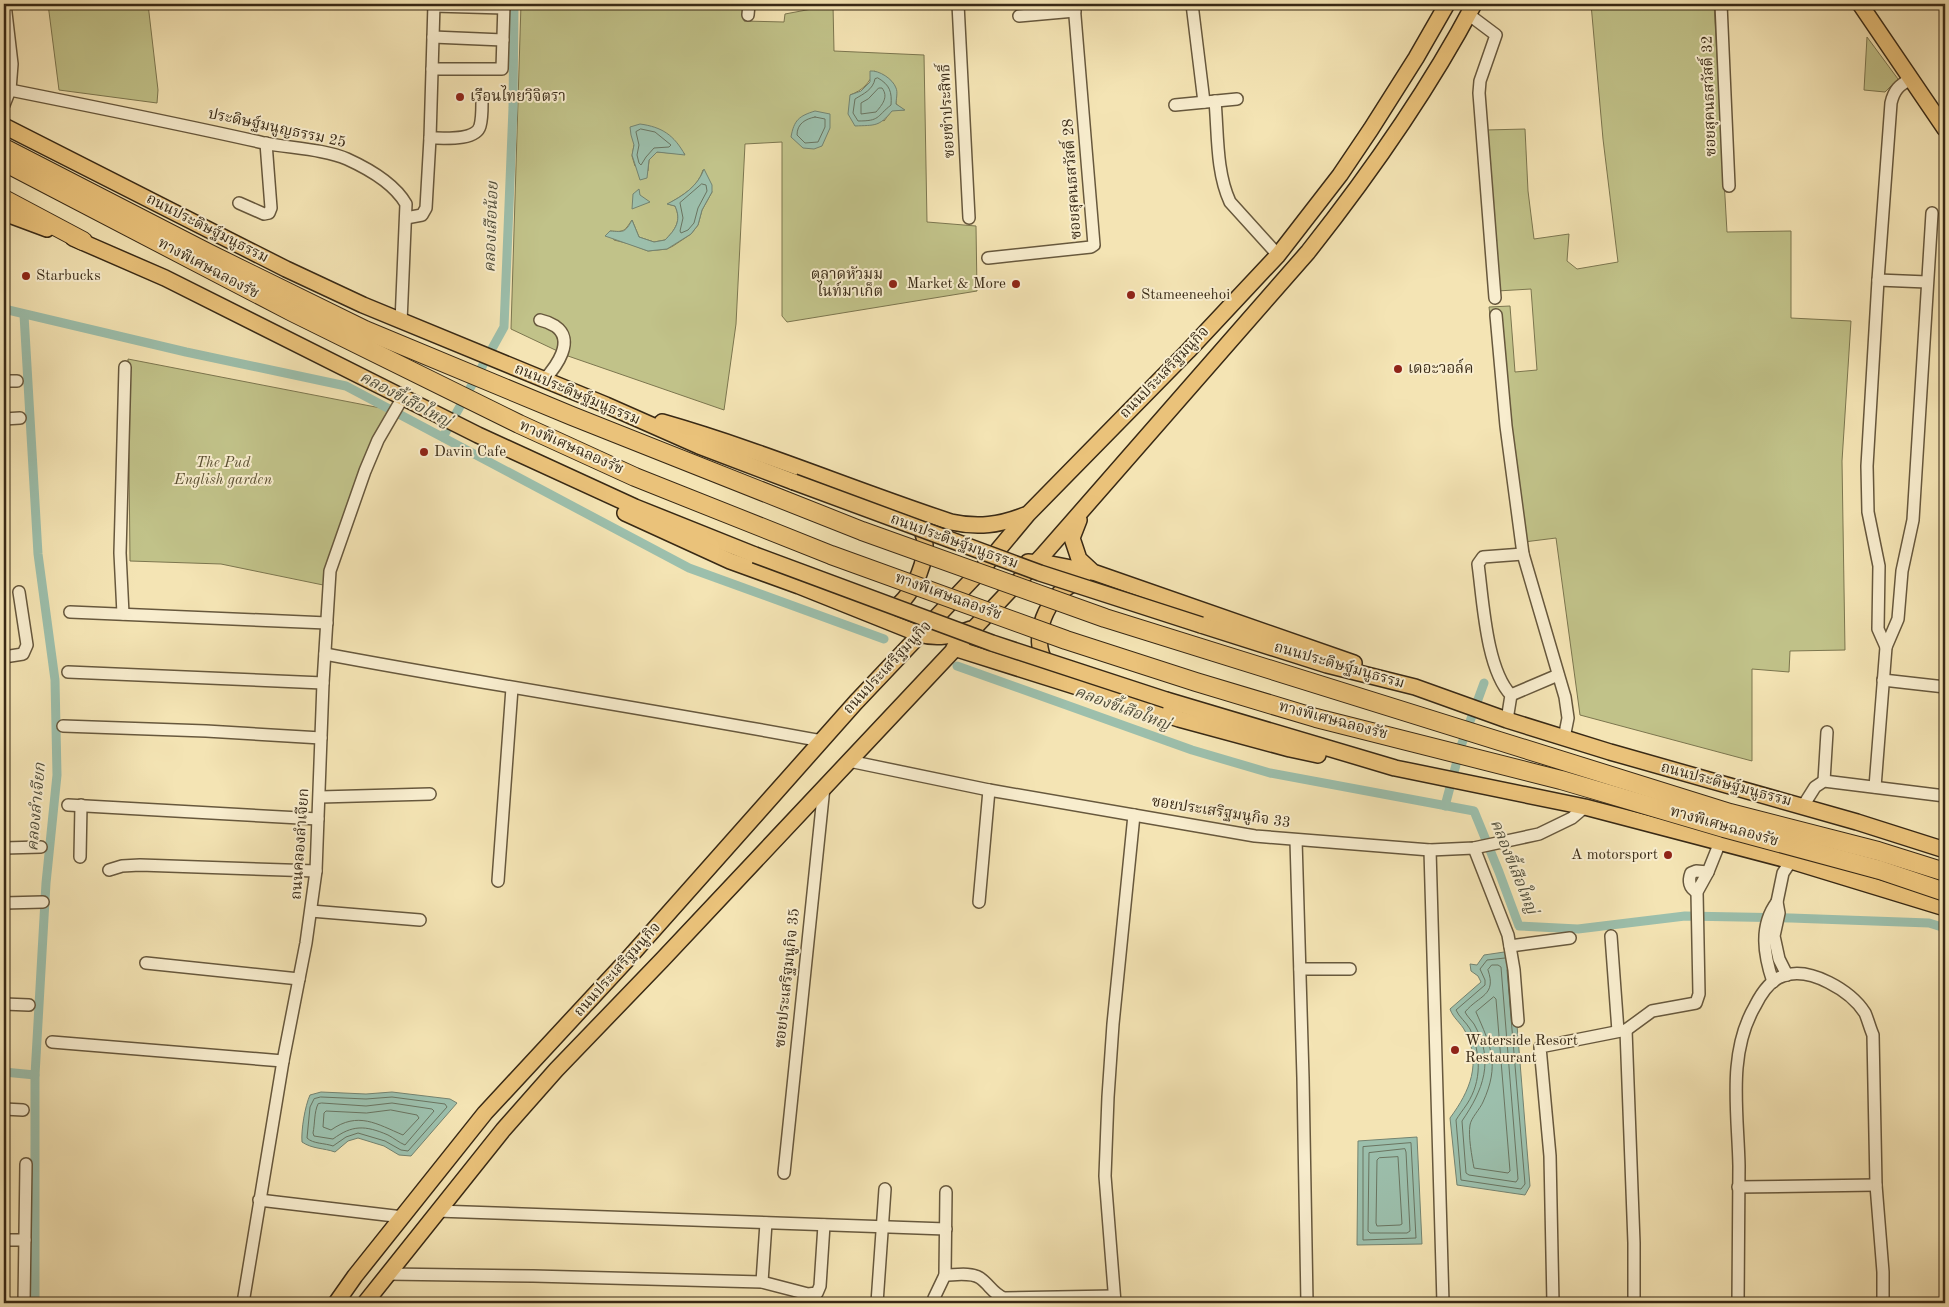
<svg xmlns="http://www.w3.org/2000/svg" width="1949" height="1307" font-family="'Old Standard TT','Noto Serif Thai',serif">
  <style>
    .green { fill: #c1c289; stroke: #7c764f; fill-rule: evenodd }
    .water { fill: #9cbfac; stroke: #748370 }
    .lines { fill: none; stroke-linecap: round; stroke-linejoin: round }
    .shore { stroke: #6a7460; stroke-width: 1 }
    .canal { stroke: #9cbfac; stroke-width: 9 }
    .minor-casing { stroke: #67583d; stroke-width: 14 }
    .major-casing { stroke: #382915; stroke-width: 18 }
    .highway-casing { stroke: #382915; stroke-width: 20 }
    .minor { stroke: #f8edce; stroke-width: 11 }
    .major { stroke: #eac27a; stroke-width: 15 }
    .highway { stroke: #eac27a; stroke-width: 18 }
    .major-bridge-casing { stroke: #382915; stroke-width: 18; stroke-linecap: butt }
    .highway-bridge-casing { stroke: #382915; stroke-width: 20; stroke-linecap: butt }
    .major-bridge { stroke: #eac27a; stroke-width: 15 }
    .highway-bridge { stroke: #eac27a; stroke-width: 18 }
    .poi-dot { fill: #8f2418; stroke: #f8edce; stroke-width: 2 }
    .labels { text-anchor: middle; dominant-baseline: central; stroke-width: 4; stroke-linejoin: round; paint-order: stroke }
    .street-label { font-size: 15px; fill: #382915; stroke: #f8edce }
    .poi-label { font-size: 15px; fill: #382915; stroke: #f8edce; text-anchor: start }
    .park-label { font-size: 15px; font-style: italic; fill: #5a4f32; stroke: #f8edce }
    .water-label { font-size: 16px; font-style: italic; fill: #514e3b; stroke: #f8edce }
  </style>
  <rect width="100%" height="100%" fill="#f4e4b4"/>
  <filter id="stains"><feTurbulence type="fractalNoise" baseFrequency=".004" numOctaves="4"/><feColorMatrix values="0 0 0 0 .2 0 0 0 0 .09 0 0 0 0 .02 0 0 0 .5 -.17"/></filter>
  <radialGradient id="worn" r=".72"><stop offset=".6" stop-color="#630" stop-opacity="0"/><stop offset="1" stop-color="#630" stop-opacity=".3"/></radialGradient>
  <g class="green">
    <polygon points="48,4 148,4 158,90 157,103 59,90"/>
    <path d="M521,4h222l1,17 40,1 1,-8 48,-9 1,46 90,4 3,167 49,4 1,65 -190,31 -5,-6v-174l-37,2 -9,180 -12,86 -156,-54 -57,-27zM874,71c20,10 22,11 22,33l8,6h-12l-8,11 -34,-26c13,-5 19,-11 24,-24zM634,145l51,9 -28,-2 -8,8 -1,11 -13,-5 -3,-10zM703,170l9,22 -10,18 -4,15 -7,9 -18,12 -6,3 -19,2 -18,-7 -16,-4 -4,-9c14,1 14,1 22,-11l7,17 15,5 11,-2c10,-10 17,-19 10,-34l-7,-2c15,-9 30,-17 35,-34z"/>
    <polygon points="1591,4 1714,4 1727,232 1791,231 1791,318 1851,321 1842,461 1845,650 1790,651 1789,672 1752,669 1752,761 1580,715 1556,538 1516,543 1489,307 1510,306 1515,372 1537,370 1531,289 1497,291 1486,130 1525,129 1528,191 1534,239 1569,234 1567,261 1577,269 1618,262 1603,139"/>
    <polygon points="1867,37 1898,79 1885,92 1864,90"/>
    <polygon points="128,359 391,410 328,586 221,564 130,561"/>
  </g>
  <g class="water">
    <path d="M870,71c9,-1 23,8 26,17 2,4 0,12 0,16l9,6 -13,1c-13,16 -17,14 -37,15l-7,-12 2,-19 11,-4 9,-9z"/>
    <path d="M815,111l15,3v14l-8,18 -8,3 -11,-1 -12,-11c3,-17 8,-21 24,-26z"/>
    <path d="M640,124c22,3 34,11 45,31l-28,-3 -8,8 -2,18 -7,2 -8,-25 2,-10 -3,-10 -1,-8z"/>
    <path d="M704,169l8,16v7l-10,18 -4,15 -7,9 -24,15 -19,2 -43,-15 5,-5c14,1 15,2 22,-11l7,17 15,5 11,-2c10,-10 17,-19 10,-34l-8,-2c16,-8 31,-18 37,-35z"/>
    <polygon points="639,189 640,195 650,202 632,209 633,194"/>
    <path d="M1511,951l19,235 -5,9 -68,-10 -7,-67c20,-27 32,-55 15,-87 -4,-8 -12,-13 -15,-22l31,-27 -3,-6 -7,-5 -1,-7 7,1 7,-10z"/>
    <path d="M321,1092l45,2 26,-2 58,7 7,4 -46,53 -12,-1 -15,-9 -26,-8 -10,3 -13,11c-11,-4 -23,-3 -33,-10 -1,-12 3,-36 8,-47z"/>
    <polygon points="1417,1137 1422,1244 1357,1245 1358,1141"/>
  </g>
  <g class="lines">
    <g class="shore">
      <path d="M878,78c12,7 14,14 13,27 -15,12 -11,16 -33,16l-5,-8 2,-14c8,-5 18,-9 20,-20z"/>
      <path d="M879,88h3c7,9 0,17 -6,24l-15,2v-11l7,-4z"/>
      <path d="M815,117l10,2v8l-7,15 -13,1 -8,-8c0,-11 8,-16 18,-18z"/>
      <polygon points="641,129 655,132 671,145 669,147 654,148 646,157 641,165 639,163 637,155 639,145 636,132"/>
      <polygon points="702,184 706,185 707,191 698,208 694,223 688,230 681,233 680,231 683,218 680,203"/>
      <path d="M1505,958l-18,2 -7,9 5,11v5l-29,25c3,7 10,12 14,19 11,25 12,52 -3,75 -4,6 -8,11 -11,16l5,60 60,9 4,-5 -18,-214"/>
      <path d="M1492,965h6l3,2 17,212 -2,3 -47,-7 -3,-2 -4,-52c21,-31 33,-60 12,-97 -3,-4 -7,-8 -9,-12 14,-17 32,-16 23,-42z"/>
      <path d="M1494,997l2,2 14,172 -2,2 -34,-5c-2,-11 -6,-32 -4,-43 1,-7 10,-16 13,-23 17,-37 8,-56 -7,-90z"/>
      <path d="M321,1097l45,2 26,-2 53,7 2,3 -39,44 -7,-1 -16,-9 -27,-8 -12,4 -13,9c-8,-3 -20,-2 -26,-8l3,-31 4,-8z"/>
      <path d="M322,1103l44,3 26,-3 40,6 2,2 -29,34c-7,-3 -11,-7 -17,-10 -23,-10 -36,-10 -55,4l-19,-3 -1,-3c2,-9 1,-21 5,-29z"/>
      <path d="M391,1110l26,5 2,3 -16,17c-26,-11 -45,-24 -72,-5l-8,-3 1,-14 2,-2 40,2z"/>
      <polygon points="1411,1143 1416,1238 1363,1240 1363,1147"/>
      <polygon points="1405,1149 1406,1152 1410,1231 1407,1233 1370,1233 1368,1231 1369,1153"/>
      <polygon points="1398,1157 1402,1224 1400,1225 1377,1226 1376,1223 1377,1160 1379,1158"/>
    </g>
    <g class="canal">
      <polyline points="4,309 186,352 346,386 689,568 884,639"/>
      <polyline points="24,315 38,554 55,680 57,775 46,883 35,1075 35,1303"/>
      <polyline points="443,437 504,327 513,108 514,4"/>
      <polyline points="957,666 1192,750 1270,773 1474,811 1499,872 1519,926 1578,929 1685,916 1791,918 1929,923 1945,928"/>
      <polyline points="1445,806 1461,746 1484,683"/>
      <polyline points="4,1072 35,1075"/>
    </g>
    <g class="minor-casing">
      <g id="minor">
        <polyline points="958,4 969,218"/>
        <polyline points="1192,4 1204,102"/>
        <polyline points="1721,4 1729,186"/>
        <polyline points="434,6 504,8"/>
        <polyline points="1468,14 1496,35 1480,81 1479,93 1495,298"/>
        <polyline points="748,15 749,4"/>
        <polyline points="1019,16 1075,11"/>
        <polyline points="433,37 503,40"/>
        <polyline points="432,69 502,69 504,4"/>
        <path d="M10,90c85,17 170,34 254,53 25,5 60,6 83,16 22,10 47,24 59,45l-5,118"/>
        <path d="M1215,101c3,32 1,71 15,101l48,53"/>
        <polyline points="4,105 10,90 12,64 5,4"/>
        <polyline points="1175,105 1237,99"/>
        <path d="M430,138c14,0 46,3 50,-12 2,-7 2,-16 2,-23"/>
        <polyline points="239,203 264,214 269,213 271,208 266,143"/>
        <polyline points="406,218 422,215 426,208 430,138 434,4"/>
        <polyline points="988,258 1091,247 1094,245 1074,4"/>
        <polyline points="1878,280 1927,282"/>
        <polyline points="1496,315 1506,426 1523,554 1565,697 1568,718 1564,738"/>
        <path d="M540,320c5,1 10,3 15,6 21,14 1,41 -11,54"/>
        <polyline points="4,381 17,381"/>
        <polyline points="4,419 20,418"/>
        <polyline points="70,612 327,623"/>
        <polyline points="123,614 120,553 125,367"/>
        <path d="M1886,647l-8,-18 1,-63 -11,-54 -1,-46 11,-186 13,-177c3,-13 8,-18 20,-24"/>
        <path d="M325,654c165,31 331,56 497,87"/>
        <polyline points="4,657 23,654 27,645 19,592"/>
        <polyline points="68,672 323,683"/>
        <polyline points="1883,680 1945,687"/>
        <polyline points="1511,695 1558,675"/>
        <path d="M1507,720l4,-25c-25,-26 -28,-95 -33,-131l5,-7 40,-3"/>
        <polyline points="63,726 206,731 321,738"/>
        <polyline points="849,761 989,790 1255,836 1430,850 1474,848 1539,834 1572,818 1585,807"/>
        <polyline points="1824,781 1827,732"/>
        <polyline points="1875,787 1886,647 1898,619 1902,571 1913,520 1932,213"/>
        <polyline points="320,797 430,794"/>
        <polyline points="68,805 318,819"/>
        <polyline points="1803,806 1815,787 1824,781 1945,796"/>
        <polyline points="1296,840 1303,1078 1307,1303"/>
        <polyline points="4,848 41,847"/>
        <polyline points="1474,848 1508,935 1514,970 1518,1021"/>
        <polyline points="1430,850 1443,1303"/>
        <polyline points="80,857 81,805"/>
        <polyline points="109,870 122,866 140,865 316,871"/>
        <polyline points="498,881 512,688"/>
        <path d="M1697,892c-8,-4 -9,-11 -6,-19l5,-2 12,1"/>
        <polyline points="979,902 989,790"/>
        <polyline points="4,903 43,902"/>
        <polyline points="311,911 420,920"/>
        <polyline points="1611,936 1618,1031"/>
        <polyline points="1510,946 1570,938"/>
        <polyline points="146,963 299,979"/>
        <polyline points="1300,969 1350,969"/>
        <polyline points="1787,975 1779,959 1774,936 1779,913 1777,902 1783,873 1791,861"/>
        <path d="M1773,982c-9,-27 -14,-56 4,-80"/>
        <polyline points="4,1004 29,1005"/>
        <polyline points="1626,1030 1634,1243 1634,1303"/>
        <polyline points="52,1042 283,1061"/>
        <polyline points="4,1109 23,1110"/>
        <polyline points="784,1173 824,787"/>
        <polyline points="1738,1187 1876,1185"/>
        <polyline points="259,1200 403,1217"/>
        <polyline points="437,1211 946,1229"/>
        <polyline points="4,1240 25,1240"/>
        <polyline points="387,1274 533,1276 762,1282 808,1294 817,1293 820,1286 824,1225"/>
        <path d="M945,1275c10,0 26,-3 35,3 9,6 13,16 24,20l110,-2"/>
        <polyline points="762,1282 766,1223"/>
        <polyline points="934,1298 945,1275 946,1192"/>
        <polyline points="24,1303 26,1164"/>
        <polyline points="243,1303 283,1061 306,943 316,871 323,683 330,571 365,471 378,440 403,397"/>
        <polyline points="877,1303 885,1189"/>
        <polyline points="1115,1303 1105,1176 1108,1097 1113,1024 1134,815"/>
        <polyline points="1553,1303 1550,1156 1540,1047 1626,1030 1652,1011 1696,1003 1699,994 1697,892 1708,872 1720,842"/>
        <path d="M1738,1303c0,-45 1,-91 1,-137 -1,-53 -12,-112 16,-160 6,-12 15,-26 28,-30 27,-10 68,15 82,37 3,7 5,15 8,22l3,150 7,87v31"/>
      </g>
    </g>
    <g class="major-casing">
      <g id="major">
        <polyline points="1860,4 1945,129"/>
        <polyline points="4,126 286,269 363,305 606,405 699,446 794,482"/>
        <polyline points="4,213 47,229"/>
        <polyline points="73,238 165,278 478,435 635,507 755,555"/>
        <path d="M662,422c98,28 192,68 289,100 27,6 49,3 74,-7"/>
        <path d="M625,513l105,48 69,25 120,48c18,5 34,2 52,-5"/>
        <polyline points="1079,520 1072,538 1079,559 1093,572 1354,663"/>
        <polyline points="1028,562 1051,564 1092,572"/>
        <path d="M885,612c24,-7 40,-44 40,-67 0,-9 -4,-18 -9,-25"/>
        <polyline points="1201,625 1327,665 1415,687 1507,720 1610,752 1857,822 1945,850"/>
        <polyline points="954,648 1179,719 1290,749 1318,755"/>
        <path d="M1049,668c-20,-25 -6,-66 20,-82 4,-2 10,-4 14,-5"/>
        <polyline points="1166,700 1395,768 1585,807 1791,861 1945,908"/>
        <polyline points="336,1303 355,1276 485,1113 626,961 856,702 983,568 1028,514 1188,351 1278,255 1340,175 1371,129 1416,58 1447,4"/>
        <path d="M365,1303l138,-173 53,-60 106,-110 381,-405 265,-303c60,-76 121,-163 166,-248"/>
      </g>
    </g>
    <g class="highway-casing">
      <polyline id="highway" points="4,199 83,241"/>
    </g>
    <use href="#minor" class="minor"/>
    <use href="#major" class="major"/>
    <use href="#highway" class="highway"/>
    <g class="major-bridge-casing">
      <g id="major-bridge">
        <polyline points="794,482 1040,573 1201,625"/>
        <polyline points="755,555 992,643 1166,700"/>
      </g>
    </g>
    <g class="highway-bridge-casing">
      <g id="highway-bridge">
        <polyline points="4,148 208,253 365,330 572,416 862,531 1105,618 1730,813 1878,851 1945,872"/>
        <polyline points="4,162 292,312 519,424 635,477 831,555 1066,640 1196,682 1316,718 1561,780 1724,828 1880,870 1945,892"/>
      </g>
    </g>
    <use href="#major-bridge" class="major-bridge"/>
    <use href="#highway-bridge" class="highway-bridge"/>
  </g>
  <g class="poi-dot">
    <circle cx="460" cy="97" r="5"/>
    <circle cx="26" cy="276" r="5"/>
    <circle cx="893" cy="284" r="5"/>
    <circle cx="1016" cy="284" r="5"/>
    <circle cx="1131" cy="295" r="5"/>
    <circle cx="1398" cy="369" r="5"/>
    <circle cx="424" cy="452" r="5"/>
    <circle cx="1668" cy="855" r="5"/>
    <circle cx="1455" cy="1050" r="5"/>
  </g>
  <g class="labels">
    <g class="street-label">
      <text transform="translate(1710 96) rotate(-92)">ซอยสุคนธสวัสดิ์ 32</text>
      <text transform="translate(948 111) rotate(-93)">ซอยขำประสิทธิ์</text>
      <text transform="translate(277 129) rotate(12)">ประดิษฐ์มนูญธรรม 25</text>
      <text transform="translate(1073 179) rotate(-94)">ซอยสุคนธสวัสดิ์ 28</text>
      <text transform="translate(207 229) rotate(27)">ถนนประดิษฐ์มนูธรรม</text>
      <text transform="translate(208 269) rotate(28)">ทางพิเศษฉลองรัช</text>
      <text transform="translate(1165 373) rotate(-46)">ถนนประเสริฐมนูกิจ</text>
      <text transform="translate(577 395) rotate(23)">ถนนประดิษฐ์มนูธรรม</text>
      <text transform="translate(571 448) rotate(24)">ทางพิเศษฉลองรัช</text>
      <text transform="translate(954 542) rotate(20)">ถนนประดิษฐ์มนูธรรม</text>
      <text transform="translate(948 597) rotate(20)">ทางพิเศษฉลองรัช</text>
      <text transform="translate(1339 666) rotate(16)">ถนนประดิษฐ์มนูธรรม</text>
      <text transform="translate(888 668) rotate(-47)">ถนนประเสริฐมนูกิจ</text>
      <text transform="translate(1333 721) rotate(15)">ทางพิเศษฉลองรัช</text>
      <text transform="translate(1726 785) rotate(15)">ถนนประดิษฐ์มนูธรรม</text>
      <text transform="translate(1221 813) rotate(9)">ซอยประเสริฐมนูกิจ 33</text>
      <text transform="translate(1724 827) rotate(16)">ทางพิเศษฉลองรัช</text>
      <text transform="translate(301 844) rotate(-86)">ถนนคลองลำเจียก</text>
      <text transform="translate(618 970) rotate(-48)">ถนนประเสริฐมนูกิจ</text>
      <text transform="translate(788 978) rotate(-84)">ซอยประเสริฐมนูกิจ 35</text>
    </g>
    <g class="poi-label">
      <text x="470" y="97">เรือนไทยวิจิตรา</text>
      <text x="883" y="275" text-anchor="end">ตลาดหัวมุม<tspan x="883" dy="17">ไนท์มาเก็ต</tspan></text>
      <text x="36" y="276">Starbucks</text>
      <text x="1006" y="284" text-anchor="end">Market &amp; More</text>
      <text x="1141" y="295">Stameeneehoi</text>
      <text x="1408" y="369">เดอะวอล์ค</text>
      <text x="434" y="452">Davin Cafe</text>
      <text x="1658" y="855" text-anchor="end">A motorsport</text>
      <text x="1465" y="1041">Waterside Resort<tspan x="1465" dy="17">Restaurant</tspan></text>
    </g>
    <g class="park-label">
      <text x="223" y="463">The Pud<tspan x="223" dy="17">English garden</tspan></text>
    </g>
    <g class="water-label">
      <text transform="translate(492 227) rotate(-88)">คลองเสือน้อย</text>
      <text transform="translate(405 400) rotate(28)">คลองขี้เสือใหญ่</text>
      <text transform="translate(1122 709) rotate(20)">คลองขี้เสือใหญ่</text>
      <text transform="translate(37 807) rotate(-85)">คลองลำเจียก</text>
      <text transform="translate(1513 867) rotate(68)">คลองขี้เสือใหญ่</text>
    </g>
  </g>
  <rect width="1949" height="1307" fill="none" stroke="#f4e4b4" stroke-width="20"/>
  <rect x="5" y="5" width="1939" height="1297" fill="none" stroke="#382915" stroke-width="2.5"/>
  <rect x="10" y="10" width="1929" height="1287" fill="none" stroke="#382915"/>
  <rect width="100%" height="100%" filter="url(#stains)"/>
  <rect width="100%" height="100%" fill="url(#worn)"/>
</svg>
